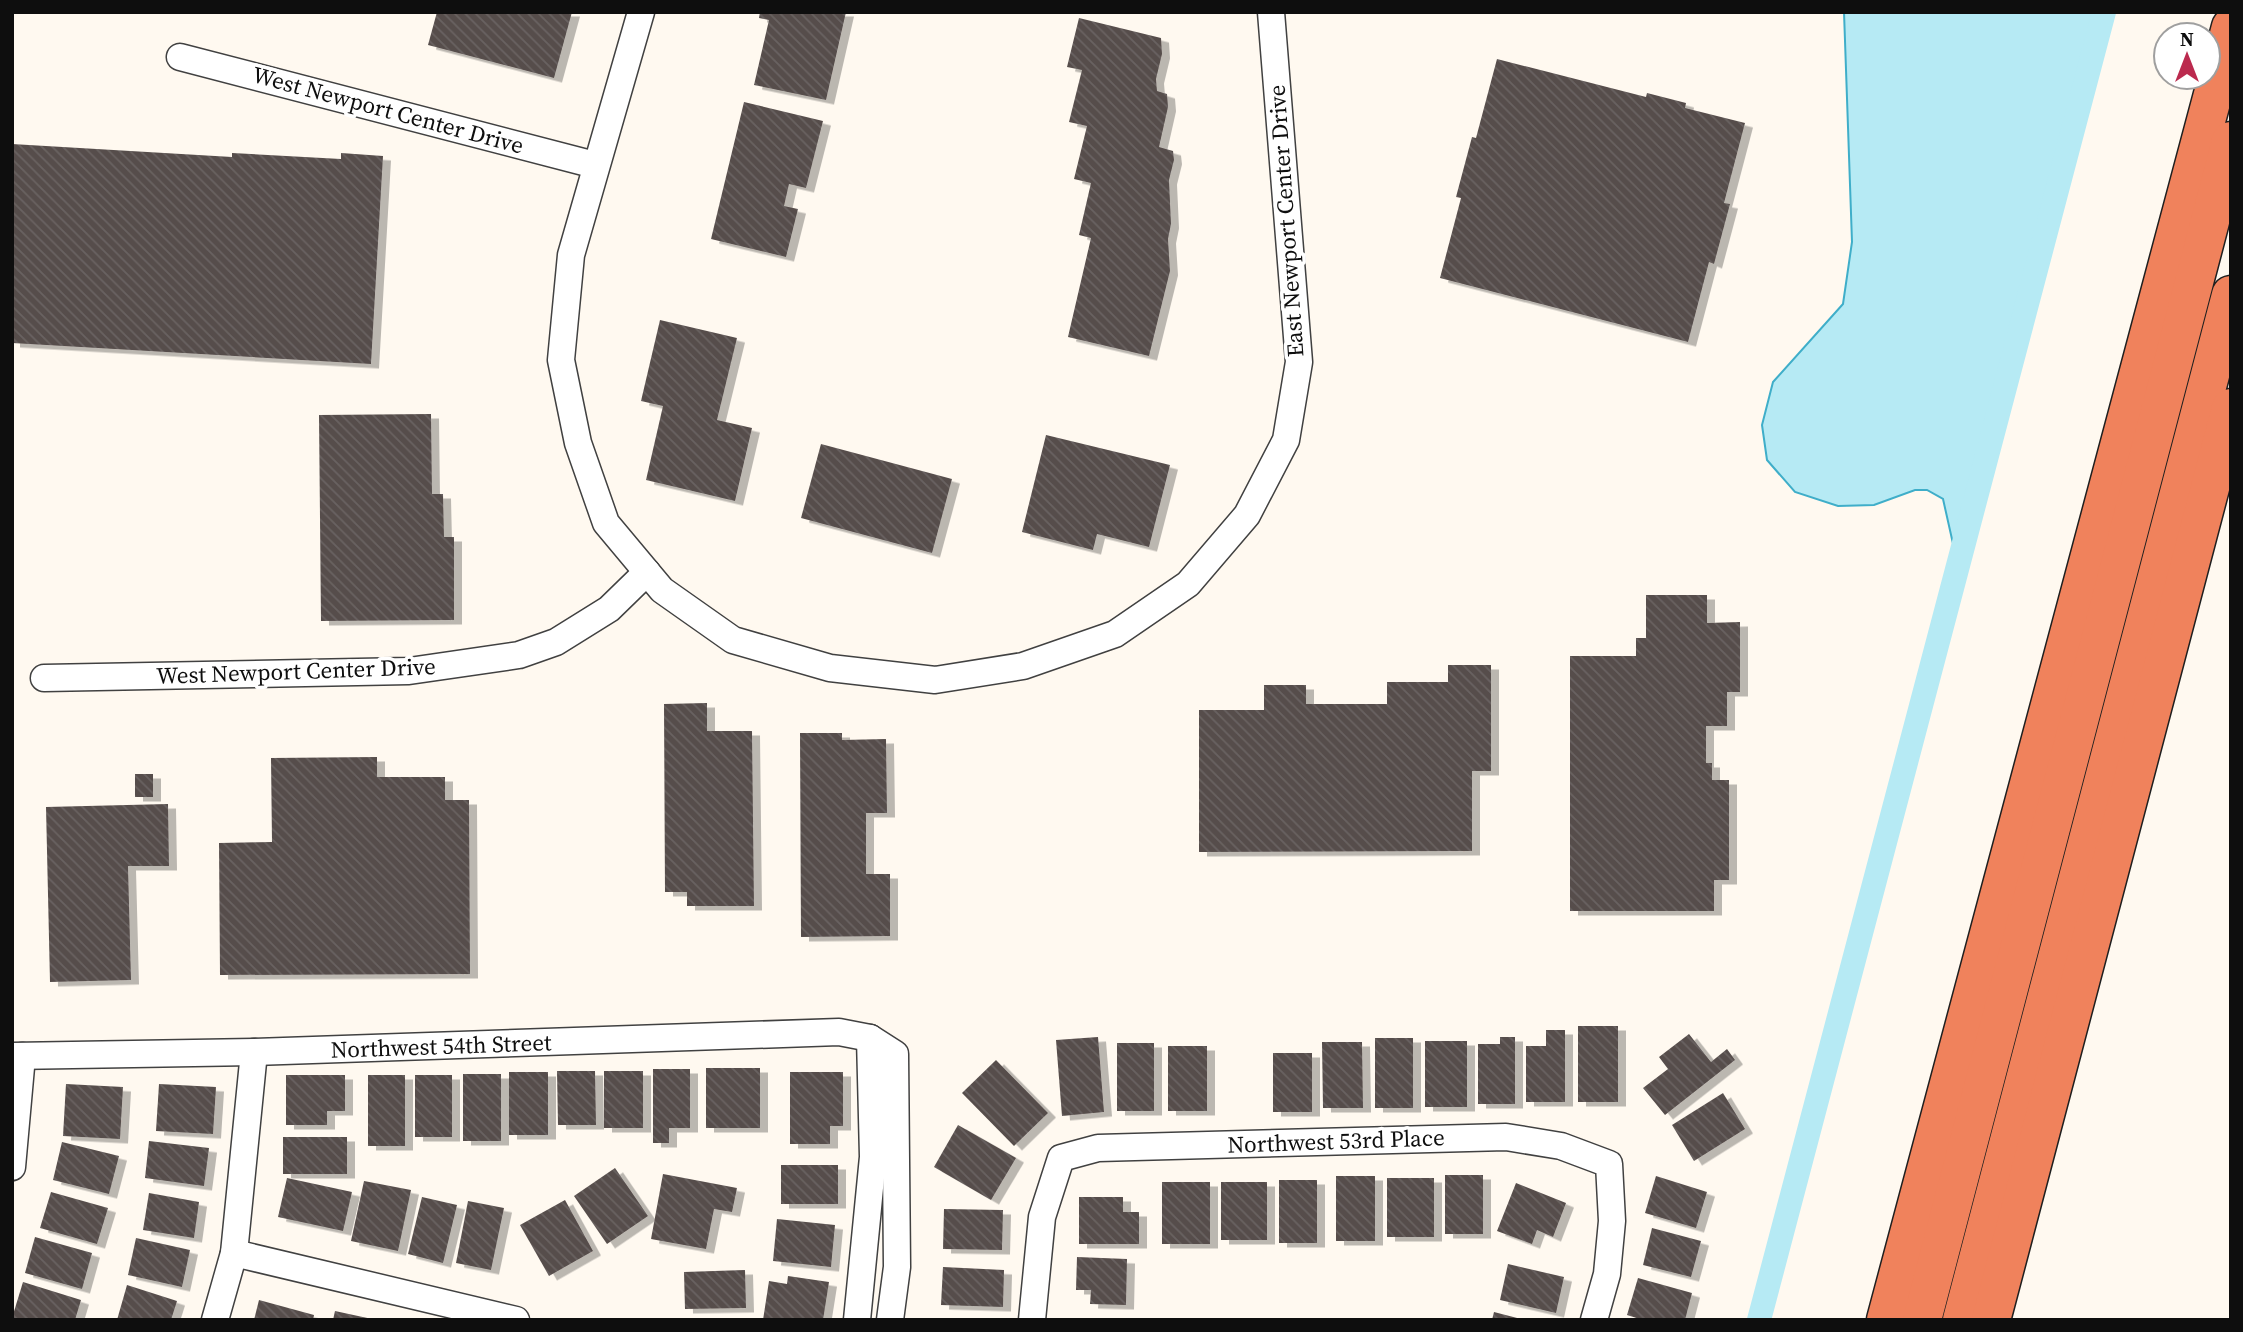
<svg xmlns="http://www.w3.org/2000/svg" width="2243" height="1332" font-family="'Source Serif 4',serif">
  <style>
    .water { fill: #b6eaf4; stroke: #3faec9; stroke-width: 2 }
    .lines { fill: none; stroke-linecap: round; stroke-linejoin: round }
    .canal { stroke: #b6eaf4; stroke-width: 24 }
    .building { fill: url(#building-back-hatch); filter: url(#shadow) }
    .street-casing { stroke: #414141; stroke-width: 29 }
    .highway-casing { stroke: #1f1f1f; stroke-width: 41 }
    .street { stroke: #fff; stroke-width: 26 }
    .highway { stroke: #f0825c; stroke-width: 38 }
    .labels { text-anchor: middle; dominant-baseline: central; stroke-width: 7; stroke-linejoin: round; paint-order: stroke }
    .street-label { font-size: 23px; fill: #0e0e0e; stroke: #fff }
  </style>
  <defs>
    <pattern id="building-back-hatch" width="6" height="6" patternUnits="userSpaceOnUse" patternTransform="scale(1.75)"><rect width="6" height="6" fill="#564d4b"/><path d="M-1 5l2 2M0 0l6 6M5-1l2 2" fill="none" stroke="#696261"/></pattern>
    <filter id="shadow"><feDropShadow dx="8" dy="4.5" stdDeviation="0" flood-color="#0004"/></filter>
  </defs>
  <rect width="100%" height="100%" fill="#fff9f0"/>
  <polygon class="water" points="1844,12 2104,12 1958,566 1943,499 1927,490 1915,490 1874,505 1838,506 1795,492 1767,460 1762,425 1773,382 1843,304 1852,242"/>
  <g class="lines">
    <polyline class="canal" points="1759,1320 2104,12"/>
  </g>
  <g class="building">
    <polygon points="437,12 572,12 554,78 428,45"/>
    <polygon points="760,12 846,12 826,100 754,85 769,20 759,18"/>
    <polygon points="1079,18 1161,38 1162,54 1156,79 1157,91 1167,94 1168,107 1159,147 1173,151 1174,160 1169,180 1171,224 1168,239 1170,271 1149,356 1068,337 1091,238 1079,235 1091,183 1074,179 1087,126 1069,122 1082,70 1067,67"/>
    <polygon points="1497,59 1646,97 1647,93 1686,103 1685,108 1745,123 1724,203 1730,204 1714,264 1709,262 1688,342 1440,278 1461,198 1456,197 1472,137 1476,138"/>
    <polygon points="744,102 823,121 806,188 789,184 784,206 798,209 786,257 711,239"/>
    <polygon points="12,144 232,157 232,153 341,159 341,153 383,156 371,364 12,343"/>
    <polygon points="660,320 737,338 717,420 752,428 735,501 646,480 663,406 641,401"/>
    <polygon points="431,414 432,494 443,494 444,537 454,537 454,620 321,621 319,415"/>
    <polygon points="1046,435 1170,465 1149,547 1097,534 1093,550 1022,532"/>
    <polygon points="821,444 952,479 932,553 801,518"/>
    <polygon points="1646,595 1707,595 1707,623 1740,622 1740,692 1727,692 1727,726 1706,726 1706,763 1712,763 1712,780 1729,780 1729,880 1714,880 1714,911 1570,911 1570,656 1636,656 1636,638 1646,638"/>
    <polygon points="1448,665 1491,665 1491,771 1472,771 1472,851 1199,852 1199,710 1264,710 1264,685 1306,685 1306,704 1387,704 1387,682 1448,682"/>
    <polygon points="707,703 707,731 752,731 754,906 687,906 687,892 665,892 664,704"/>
    <polygon points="800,733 842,733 842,740 886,739 887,813 866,813 866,874 890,874 890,936 801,937"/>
    <polygon points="377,757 377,777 445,777 445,800 469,800 470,974 220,975 219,843 272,842 271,758"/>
    <rect x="135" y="774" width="18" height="23"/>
    <polygon points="168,804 169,866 128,866 131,980 50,982 46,807"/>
    <rect x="1578" y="1026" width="40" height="76"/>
    <polygon points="1546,1030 1565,1030 1565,1102 1526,1102 1526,1046 1546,1046"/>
    <polygon points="1689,1034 1711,1062 1727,1049 1735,1060 1665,1115 1643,1088 1668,1069 1659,1057"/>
    <polygon points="1098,1037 1104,1112 1062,1116 1056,1040"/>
    <polygon points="1500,1037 1515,1037 1515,1104 1478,1104 1478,1044 1500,1044"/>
    <rect x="1375" y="1038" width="38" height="70"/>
    <rect x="1425" y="1041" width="42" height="66"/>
    <polygon points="1322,1042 1362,1042 1363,1108 1323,1108"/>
    <rect x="1117" y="1043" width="37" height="68"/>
    <rect x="1168" y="1046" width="39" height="65"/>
    <rect x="1273" y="1053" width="39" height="59"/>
    <polygon points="996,1060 1048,1113 1014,1146 962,1093"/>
    <rect x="706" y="1068" width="54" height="60"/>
    <polygon points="653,1069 690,1069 690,1128 669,1128 669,1143 653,1143"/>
    <polygon points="557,1071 595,1071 596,1125 558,1125"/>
    <rect x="604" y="1071" width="39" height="57"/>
    <rect x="509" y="1072" width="39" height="63"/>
    <polygon points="790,1072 843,1072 843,1126 830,1126 830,1144 790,1144"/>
    <rect x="463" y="1074" width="38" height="67"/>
    <polygon points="286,1075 345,1075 345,1111 327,1111 327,1125 286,1125"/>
    <rect x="368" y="1075" width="37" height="71"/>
    <rect x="415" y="1075" width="37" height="62"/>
    <polygon points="66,1084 123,1087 120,1139 63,1136"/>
    <polygon points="159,1084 216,1087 213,1134 156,1131"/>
    <polygon points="1723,1093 1745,1129 1694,1161 1672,1125"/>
    <polygon points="958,1125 1016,1158 991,1200 934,1167"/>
    <rect x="283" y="1137" width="64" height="37"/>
    <polygon points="149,1141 209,1148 204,1186 145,1178"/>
    <polygon points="62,1142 119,1156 109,1194 53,1180"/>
    <rect x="781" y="1165" width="57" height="39"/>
    <polygon points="615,1168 648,1216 607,1244 574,1196"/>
    <polygon points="663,1174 737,1188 732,1212 714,1209 706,1249 651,1239"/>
    <rect x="1445" y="1175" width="38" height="59"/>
    <rect x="1336" y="1176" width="39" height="65"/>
    <polygon points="1656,1176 1707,1192 1696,1228 1645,1213"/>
    <polygon points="287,1178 352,1192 343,1231 278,1217"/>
    <rect x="1387" y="1178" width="47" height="59"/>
    <rect x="1279" y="1180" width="38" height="63"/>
    <polygon points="364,1181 411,1190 398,1251 351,1241"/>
    <rect x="1162" y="1182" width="48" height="62"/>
    <rect x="1221" y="1182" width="46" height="58"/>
    <polygon points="1516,1183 1566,1203 1553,1237 1537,1230 1532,1244 1497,1231"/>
    <polygon points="51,1192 108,1208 97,1244 40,1228"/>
    <polygon points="149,1193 199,1202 194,1238 143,1230"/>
    <polygon points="422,1197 457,1205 443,1263 408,1254"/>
    <polygon points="1079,1197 1123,1197 1123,1212 1139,1212 1139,1244 1079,1244"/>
    <polygon points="565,1200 593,1251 549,1276 520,1225"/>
    <polygon points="468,1201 504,1208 491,1270 456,1263"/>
    <polygon points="944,1209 1003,1210 1002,1250 943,1249"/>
    <polygon points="777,1219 835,1225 831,1267 773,1261"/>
    <polygon points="1652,1228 1701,1241 1691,1277 1643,1265"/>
    <polygon points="35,1237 92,1253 82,1289 25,1273"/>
    <polygon points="136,1238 190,1250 182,1287 128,1275"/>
    <polygon points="1077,1257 1127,1259 1126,1305 1090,1304 1091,1290 1076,1290"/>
    <polygon points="1508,1264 1564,1277 1556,1313 1500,1300"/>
    <polygon points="943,1267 1004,1270 1003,1307 941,1305"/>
    <polygon points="745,1270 746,1308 685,1309 684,1272"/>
    <polygon points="788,1276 829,1282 823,1320 763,1320 769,1281 787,1284"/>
    <polygon points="1638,1278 1692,1293 1685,1320 1643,1320 1627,1315"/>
    <polygon points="23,1282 81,1300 75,1320 12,1318"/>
    <polygon points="127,1285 177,1301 171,1320 117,1320"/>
    <polygon points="259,1300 314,1315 313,1320 254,1320"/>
    <polygon points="335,1311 372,1319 372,1320 333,1320"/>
    <polygon points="1494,1312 1521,1319 1520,1320 1492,1320"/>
  </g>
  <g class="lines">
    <g class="street-casing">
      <g id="street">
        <polyline points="641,12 571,255 561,360 578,443 606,523 662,590 733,640 830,668 935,680 1023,666 1115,634 1188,584 1247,515 1286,440 1299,362 1271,12"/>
        <polyline points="180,57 595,165"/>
        <polyline points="44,678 409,671 519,655 556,642 609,609 647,572"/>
        <polyline points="12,1056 254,1052 839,1032 870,1038 895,1054 897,1267 890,1320"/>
        <polyline points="12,1167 22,1056"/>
        <polyline points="234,1253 516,1320"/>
        <polyline points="215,1320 234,1253 254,1052"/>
        <polyline points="857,1320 873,1157 870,1038"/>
        <polyline points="1032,1320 1042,1217 1061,1158 1098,1148 1506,1137 1561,1146 1609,1164 1612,1221 1607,1274 1594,1320"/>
      </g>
    </g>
    <g class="highway-casing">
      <g id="highway">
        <polyline points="1886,1320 2231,27"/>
        <polyline points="1922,1320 2231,141"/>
        <polyline points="1962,1320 2231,295"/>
        <polyline points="1991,1320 2231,408"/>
      </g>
    </g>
    <use href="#street" class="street"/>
    <use href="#highway" class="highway"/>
  </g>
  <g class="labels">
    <g class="street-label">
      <text transform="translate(388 110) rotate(15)">West Newport Center Drive</text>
      <text transform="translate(1286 221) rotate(-94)">East Newport Center Drive</text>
      <text transform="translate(296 671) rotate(-2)">West Newport Center Drive</text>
      <text transform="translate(441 1046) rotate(-2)">Northwest 54th Street</text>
      <text transform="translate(1336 1141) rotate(-2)">Northwest 53rd Place</text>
    </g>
  </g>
  <rect width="2243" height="1332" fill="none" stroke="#0e0e0e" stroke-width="28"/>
  <g transform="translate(2187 56)"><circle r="33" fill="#ffffff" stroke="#9f9f9f" stroke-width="2"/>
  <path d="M0-5L12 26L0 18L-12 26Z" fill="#bb2a4e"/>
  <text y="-10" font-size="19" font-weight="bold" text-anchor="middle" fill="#0e0e0e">N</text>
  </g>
</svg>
